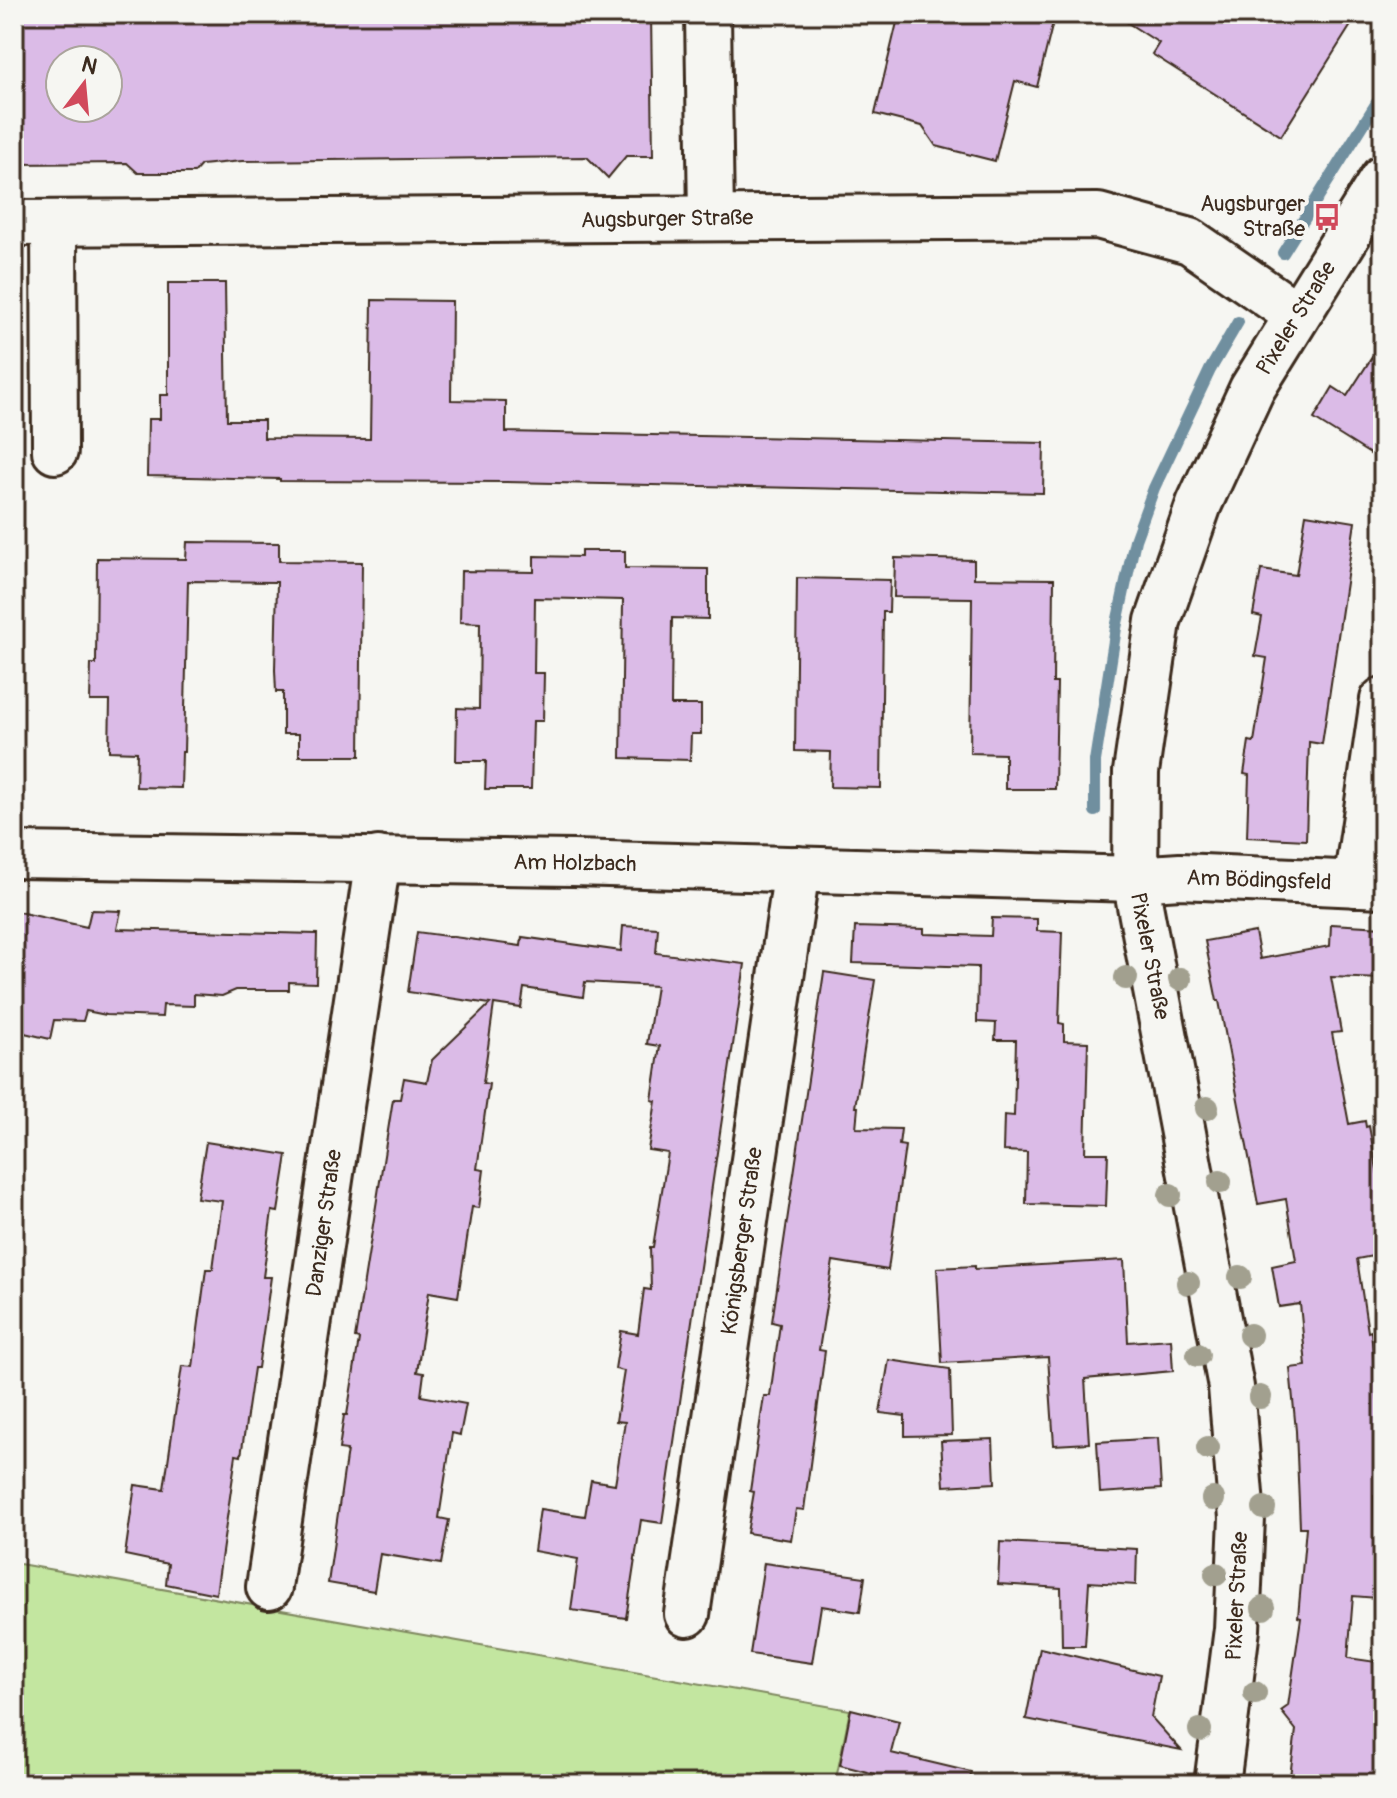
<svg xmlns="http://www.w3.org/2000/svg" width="1397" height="1798" font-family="Pangolin,sans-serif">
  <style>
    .green { fill: #c3e6a0; stroke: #7f885f; stroke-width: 2 }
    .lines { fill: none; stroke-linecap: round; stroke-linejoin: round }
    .stream { stroke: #708f9f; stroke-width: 12 }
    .building { fill: #dbbbe7; stroke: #3b2a1e; stroke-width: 2; fill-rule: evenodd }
    .minor-casing { stroke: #3b2a1e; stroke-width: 50 }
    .major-casing { stroke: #3b2a1e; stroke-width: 50 }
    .minor { stroke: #f6f6f2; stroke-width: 44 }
    .major { stroke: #f6f6f2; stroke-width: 44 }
    .tree { fill: #a2a08f }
    .labels { text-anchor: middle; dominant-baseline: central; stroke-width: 8; stroke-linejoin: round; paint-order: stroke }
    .poi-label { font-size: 22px; fill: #3b2a1e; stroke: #f6f6f2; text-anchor: end }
    .street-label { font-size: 22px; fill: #3b2a1e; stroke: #f6f6f2 }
  </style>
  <rect width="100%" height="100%" fill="#f6f6f2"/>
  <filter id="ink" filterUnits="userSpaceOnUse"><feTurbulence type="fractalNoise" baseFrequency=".0125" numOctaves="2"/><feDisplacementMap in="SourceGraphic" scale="16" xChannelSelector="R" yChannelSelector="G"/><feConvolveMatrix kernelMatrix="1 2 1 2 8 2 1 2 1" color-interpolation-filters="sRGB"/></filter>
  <g filter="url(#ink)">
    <polygon class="green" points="14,1563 850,1710 835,1784 14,1784"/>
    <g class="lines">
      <g class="stream">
        <polyline points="1283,253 1383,93"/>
        <polyline points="1095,811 1095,761 1116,628 1135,540 1154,488 1210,370 1238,322"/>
      </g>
    </g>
    <g class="building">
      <path d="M14,14h637l2,142h-27l-18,22 -21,-21 -345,4 -41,4 -7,8h-56l-11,-10 -113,1zM60,60h48v48h-48z"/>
      <polygon points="899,14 1055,14 1037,87 1015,81 995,161 936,146 922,126 875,114"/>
      <polygon points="1114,14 1358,14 1281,136 1152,54 1159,43"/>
      <polygon points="168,283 225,283 227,420 264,420 264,438 370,439 372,300 452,301 451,400 506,401 506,432 1044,443 1043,493 506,482 280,481 280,479 147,476 148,419 160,419 160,395 168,395"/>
      <polygon points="1383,340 1383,462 1314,419 1333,387 1347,396"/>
      <polygon points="1306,514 1355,522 1322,744 1309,742 1306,840 1247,837 1249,775 1244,774 1249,741 1254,742 1267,658 1255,656 1262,617 1253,615 1261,570 1296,575"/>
      <polygon points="187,542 279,543 279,561 362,562 360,756 299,756 299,734 283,734 283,692 276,692 275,670 277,582 188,581 184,752 182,752 181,788 136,787 137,752 109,751 110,701 90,701 91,664 96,664 97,558 186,559"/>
      <polygon points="581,551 625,551 625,568 708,569 708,619 672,618 671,705 701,705 701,734 691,734 690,760 621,758 623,600 535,598 534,673 544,673 543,721 533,721 531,789 485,789 486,761 456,761 457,708 479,709 480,623 460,622 461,571 534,572 534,556 581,557"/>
      <polygon points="895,558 974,560 974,578 1054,579 1053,683 1057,683 1055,789 1005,789 1005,754 970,753 972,598 894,597"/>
      <polygon points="797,578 890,580 889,612 883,612 881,788 830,787 831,752 795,751"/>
      <polygon points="91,910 121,911 117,929 317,934 316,983 289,982 289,990 236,990 222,996 194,994 194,1006 163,1005 162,1017 106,1015 86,1011 83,1021 54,1020 50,1039 16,1031 21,1009 14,1008 14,984 20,957 14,955 14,911 87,927"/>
      <polygon points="992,918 1037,919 1037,931 1062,932 1059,1023 1064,1024 1064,1041 1088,1042 1085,1153 1108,1153 1106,1206 1026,1204 1027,1152 1003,1151 1004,1115 1014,1116 1016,1040 995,1040 996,1023 977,1022 978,967 853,963 855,927 924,929 924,934 991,936"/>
      <polygon points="1331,924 1383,927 1383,979 1331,977 1341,1032 1332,1033 1349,1124 1365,1121 1366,1127 1369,1126 1378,1175 1383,1175 1383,1210 1375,1211 1383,1254 1357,1259 1368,1332 1371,1331 1383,1452 1383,1496 1374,1496 1377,1598 1353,1596 1348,1658 1383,1663 1383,1784 1289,1784 1296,1730 1281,1711 1288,1706 1301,1618 1298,1617 1306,1527 1300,1527 1296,1431 1290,1368 1306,1366 1300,1304 1279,1307 1272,1266 1296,1261 1286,1199 1258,1204 1219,1001 1217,1001 1205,941 1255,932 1260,959 1330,946"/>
      <polygon points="623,926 658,928 656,953 745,964 662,1523 641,1520 626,1618 571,1610 578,1559 534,1551 540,1509 585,1516 591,1480 615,1484 625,1422 616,1421 624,1371 615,1369 621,1331 638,1334 644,1289 651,1290 650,1247 653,1247 668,1153 648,1150 656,1101 652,1100 660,1046 647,1044 656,986 585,982 583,997 524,988 521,1008 494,1004 483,1083 489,1084 477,1169 484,1170 479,1208 472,1207 458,1297 429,1292 417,1372 424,1373 421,1396 466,1404 460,1435 452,1433 439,1518 449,1520 441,1564 380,1554 374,1591 328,1583 347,1450 339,1449 344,1415 347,1415 359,1339 355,1338 393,1099 400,1099 404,1078 427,1082 432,1060 490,1004 408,992 417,932 521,946 522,937 621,951"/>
      <polygon points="824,972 875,980 855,1107 858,1107 856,1128 901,1129 899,1145 905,1146 888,1270 833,1261 819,1350 825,1351 804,1510 796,1509 791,1540 747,1533 754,1492 750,1491 764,1396 770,1396 780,1324 772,1322"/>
      <polygon points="206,1142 287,1155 278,1212 272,1211 263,1277 271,1277 258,1368 254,1368 241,1456 236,1455 216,1594 166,1584 168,1564 125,1555 135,1485 164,1489 182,1366 193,1367 206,1269 213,1269 222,1201 197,1198"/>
      <polygon points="1124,1260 1128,1342 1171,1339 1173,1371 1085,1379 1089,1443 1054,1445 1048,1357 942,1363 937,1268 975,1266 975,1269"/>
      <polygon points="889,1360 950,1369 952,1435 905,1436 905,1416 880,1413"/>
      <polygon points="1158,1438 1161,1489 1100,1493 1097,1442"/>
      <polygon points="993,1439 995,1483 944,1486 941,1441"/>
      <polygon points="1000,1542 1137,1549 1136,1585 1089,1582 1085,1646 1062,1646 1061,1588 998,1584"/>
      <polygon points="764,1563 865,1577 860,1612 821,1606 812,1663 750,1654"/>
      <polygon points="1040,1648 1159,1676 1151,1717 1181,1750 1026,1719"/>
      <polygon points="851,1709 899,1721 891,1753 971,1772 970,1784 873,1784 875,1774 840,1765"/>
    </g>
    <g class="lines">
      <g class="minor-casing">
        <g id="minor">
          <polyline points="708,14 711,218"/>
          <polyline points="14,223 1098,216 1190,241 1297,315"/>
          <polyline points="54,223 55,451"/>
          <polyline points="14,855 573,863 1135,879 1180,876 1383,885"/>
          <polyline points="1356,884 1383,700"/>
          <polyline points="269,1587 378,859"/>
          <polyline points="687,1614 797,869"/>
        </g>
      </g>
      <g class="major-casing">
        <polyline id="major" points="1217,1784 1237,1629 1242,1518 1231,1387 1135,879 1136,772 1158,621 1199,504 1252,389 1383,178"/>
      </g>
      <use href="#minor" class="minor"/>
      <use href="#major" class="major"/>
    </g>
    <g class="tree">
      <circle cx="1126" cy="978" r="12"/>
      <circle cx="1180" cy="979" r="12"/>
      <circle cx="1207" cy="1108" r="12"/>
      <circle cx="1220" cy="1182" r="12"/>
      <circle cx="1170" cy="1195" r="12"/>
      <circle cx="1240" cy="1277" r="12"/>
      <circle cx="1188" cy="1283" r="12"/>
      <circle cx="1250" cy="1335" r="12"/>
      <circle cx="1198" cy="1355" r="12"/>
      <circle cx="1260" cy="1397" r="12"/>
      <circle cx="1208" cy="1448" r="12"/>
      <circle cx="1213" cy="1499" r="12"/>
      <circle cx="1264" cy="1508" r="12"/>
      <circle cx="1216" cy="1574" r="12"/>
      <circle cx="1263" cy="1608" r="12"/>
      <circle cx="1255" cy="1693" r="12"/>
      <circle cx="1200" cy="1730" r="12"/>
    </g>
  </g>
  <defs>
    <g id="bus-bare" transform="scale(2.16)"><path d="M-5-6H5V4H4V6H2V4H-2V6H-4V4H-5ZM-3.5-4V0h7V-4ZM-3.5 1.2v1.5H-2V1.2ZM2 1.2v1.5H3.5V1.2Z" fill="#d1495b" stroke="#f6f6f2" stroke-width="2.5" paint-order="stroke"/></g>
  </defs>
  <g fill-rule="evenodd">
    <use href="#bus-bare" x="1327" y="217"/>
  </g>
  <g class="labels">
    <g class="poi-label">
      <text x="1305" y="204">Augsburger<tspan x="1305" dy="25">Straße</tspan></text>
    </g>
    <g class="street-label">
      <text transform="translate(667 219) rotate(-1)">Augsburger Straße</text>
      <text transform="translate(1296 318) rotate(-58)">Pixeler Straße</text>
      <text transform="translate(575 863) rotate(1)">Am Holzbach</text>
      <text transform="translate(1259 880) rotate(2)">Am Bödingsfeld</text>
      <text transform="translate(1150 956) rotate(79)">Pixeler Straße</text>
      <text transform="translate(324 1223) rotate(-82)">Danziger Straße</text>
      <text transform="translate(742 1241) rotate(-82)">Königsberger Straße</text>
      <text transform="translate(1237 1596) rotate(-87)">Pixeler Straße</text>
    </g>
  </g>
  <rect width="1397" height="1798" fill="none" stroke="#f6f6f2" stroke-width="48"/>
  <rect x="24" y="24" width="1349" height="1750" fill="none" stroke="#3b2a1e" stroke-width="3" filter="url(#ink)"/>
  <g transform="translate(84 84) rotate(16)"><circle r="38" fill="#f6f6f2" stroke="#aba49d" stroke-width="2"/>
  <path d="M0-6L14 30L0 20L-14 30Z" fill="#d1495b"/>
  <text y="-12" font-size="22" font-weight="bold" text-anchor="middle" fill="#3b2a1e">N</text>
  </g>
</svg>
